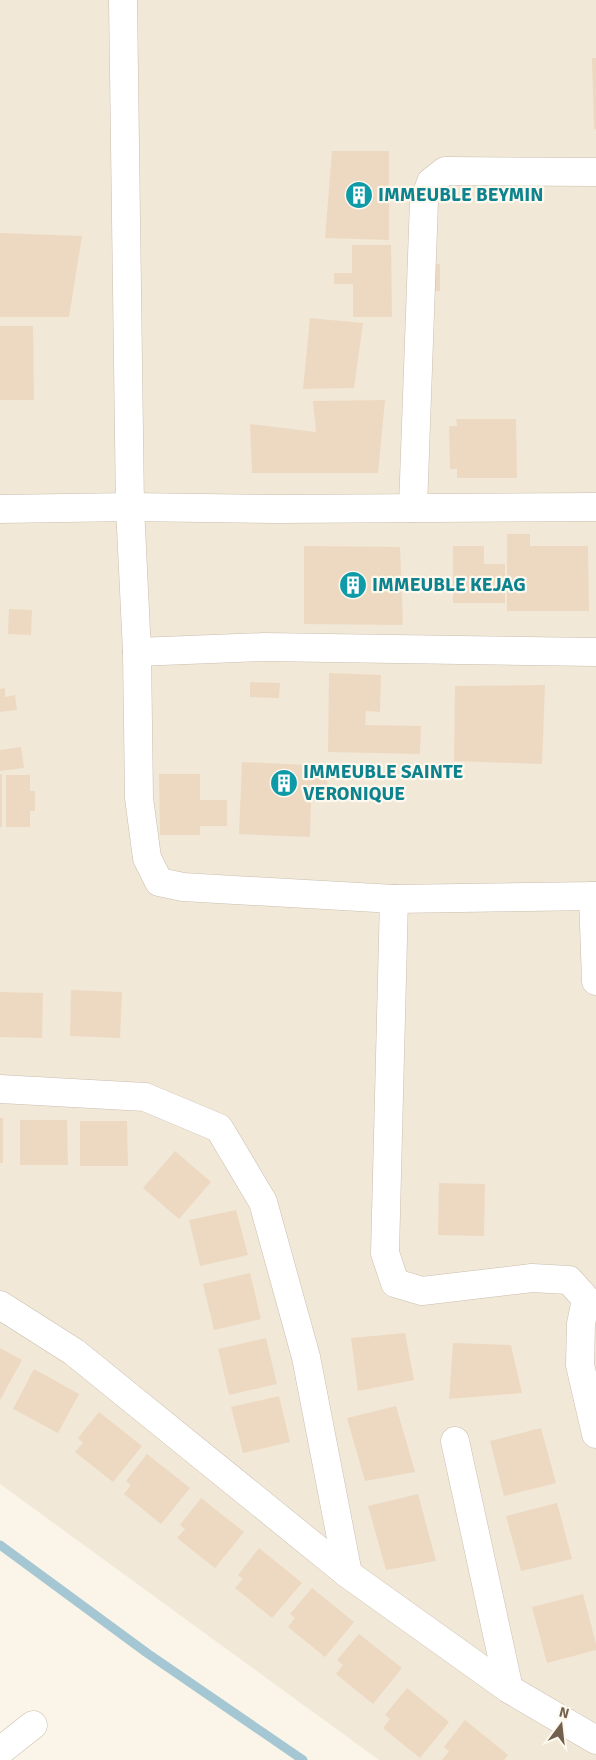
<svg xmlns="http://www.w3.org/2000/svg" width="596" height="1760" font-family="Signika,sans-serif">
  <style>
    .residential { fill: #f1e8d7 }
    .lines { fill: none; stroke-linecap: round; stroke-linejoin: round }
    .stream { stroke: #a5c6d3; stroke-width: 9 }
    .building { fill: #edd9c2 }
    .street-casing { stroke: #cbbeaf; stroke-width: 29 }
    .street { stroke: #fff; stroke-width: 28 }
    .labels { text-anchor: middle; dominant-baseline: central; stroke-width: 4.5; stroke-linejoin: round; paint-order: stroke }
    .culture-label { font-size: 19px; font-weight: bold; fill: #0d838f; stroke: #fdf9ee; text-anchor: start }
  </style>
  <rect width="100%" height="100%" fill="#faf5e8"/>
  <polygon class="residential" points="0,0 596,0 596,1760 379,1760 0,1484"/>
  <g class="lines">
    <polyline class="stream" points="0,1545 147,1653 303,1760"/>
  </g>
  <g class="building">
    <polygon points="592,58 596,58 596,129 594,129"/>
    <polygon points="332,151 389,151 389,240 325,238"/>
    <polygon points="0,233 82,236 69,317 0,317"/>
    <polygon points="352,245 391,245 392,317 353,317 353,284 334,284 334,273 352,273"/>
    <rect x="425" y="264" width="15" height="27"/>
    <polygon points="310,318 363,323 354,388 303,389"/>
    <polygon points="0,326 33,326 34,400 0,400"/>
    <polygon points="385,400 378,473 252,473 250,424 316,432 313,401"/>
    <polygon points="456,419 516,419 517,478 457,478 457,469 450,469 449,426 457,426"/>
    <polygon points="507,534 530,534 530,546 588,546 589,611 507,611"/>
    <polygon points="304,546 400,547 403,625 304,624"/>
    <polygon points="453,546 484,546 484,564 505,564 505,603 453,603"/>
    <polygon points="9,609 32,610 31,635 8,634"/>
    <polygon points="329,673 381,675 380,712 366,711 365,725 421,726 420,754 328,752"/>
    <polygon points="250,682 280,683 279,698 250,697"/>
    <polygon points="545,685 542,764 454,761 455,686"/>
    <polygon points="5,688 5,697 15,695 17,710 0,712 0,689"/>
    <polygon points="21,747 24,768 0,771 0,750"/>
    <polygon points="242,762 328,766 327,801 311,801 310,837 239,834"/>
    <rect x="0" y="774" width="2" height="53"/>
    <polygon points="159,774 200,774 200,800 227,800 227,826 200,826 200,835 160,835"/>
    <polygon points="6,775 30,775 30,791 35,791 35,811 30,811 30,827 6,827"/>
    <polygon points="71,990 122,992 120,1038 70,1036"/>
    <polygon points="0,992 43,993 42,1038 0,1037"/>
    <rect x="0" y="1118" width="3" height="45"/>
    <polygon points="20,1120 67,1120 68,1165 20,1165"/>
    <polygon points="80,1121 127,1121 128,1166 80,1166"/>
    <polygon points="175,1151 211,1182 179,1219 143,1188"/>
    <polygon points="439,1183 485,1184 484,1236 438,1235"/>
    <polygon points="236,1210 248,1255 200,1266 189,1220"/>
    <polygon points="250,1273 261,1319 214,1330 203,1284"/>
    <polygon points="405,1333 414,1380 358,1391 351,1338"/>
    <polygon points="266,1338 277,1384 229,1395 218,1349"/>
    <polygon points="453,1343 511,1345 522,1393 449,1399"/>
    <polygon points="0,1348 22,1360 0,1400"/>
    <polygon points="34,1369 79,1394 58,1433 13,1409"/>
    <polygon points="279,1396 290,1442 243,1453 231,1407"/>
    <polygon points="396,1406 415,1472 365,1481 347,1418"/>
    <polygon points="99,1412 142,1446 113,1482 75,1452 83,1443 78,1438"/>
    <polygon points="541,1428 556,1483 504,1496 490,1441"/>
    <polygon points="147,1454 190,1488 161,1524 124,1494 131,1485 126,1481"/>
    <polygon points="418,1494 436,1561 386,1570 368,1506"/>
    <polygon points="201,1498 244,1532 215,1568 177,1538 185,1529 180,1525"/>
    <polygon points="557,1503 572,1559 521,1571 506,1516"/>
    <polygon points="259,1548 302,1583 272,1618 235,1588 243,1579 238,1575"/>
    <polygon points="312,1588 354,1622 325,1657 288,1627 295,1618 290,1614"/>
    <polygon points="583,1594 596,1644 596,1650 547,1663 532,1607"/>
    <polygon points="359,1634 402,1668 373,1704 336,1674 343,1665 337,1660"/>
    <polygon points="407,1688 449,1722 420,1758 383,1728 390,1719 385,1715"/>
    <polygon points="465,1720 508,1755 504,1760 442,1760 449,1751 444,1747"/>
  </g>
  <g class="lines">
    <g class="street-casing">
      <g id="street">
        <polyline points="123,0 130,507 137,652 139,798 147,858 159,882 183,887 394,899 596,896"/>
        <polyline points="413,508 424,201 431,182 445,171 596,172"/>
        <polyline points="0,509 130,507 279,509 596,507"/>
        <polyline points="137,652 264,647 596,652"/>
        <polyline points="593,896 596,981"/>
        <polyline points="394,899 385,1253 395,1283 422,1291 532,1278 569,1280 586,1299 581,1324 580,1365 596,1434"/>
        <polyline points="0,1089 145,1097 219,1128 263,1202 306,1357 348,1574"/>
        <polyline points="0,1305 74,1352 348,1574 509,1689 596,1740"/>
        <polyline points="455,1441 509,1689"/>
        <polyline points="0,1751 33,1725"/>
      </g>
    </g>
    <use href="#street" class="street"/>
  </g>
  <defs>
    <g id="building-disc" transform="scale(1.4375)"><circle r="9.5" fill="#0f9aa8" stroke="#fdf9ee"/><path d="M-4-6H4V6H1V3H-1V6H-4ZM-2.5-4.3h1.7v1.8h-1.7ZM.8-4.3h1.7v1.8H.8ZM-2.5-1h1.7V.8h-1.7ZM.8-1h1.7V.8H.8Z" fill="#fff"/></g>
  </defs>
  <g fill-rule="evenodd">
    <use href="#building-disc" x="359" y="195"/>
    <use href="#building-disc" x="353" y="585"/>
    <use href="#building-disc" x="284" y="783"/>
  </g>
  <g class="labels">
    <g class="culture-label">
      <text x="378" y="195">IMMEUBLE BEYMIN</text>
      <text x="372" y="585">IMMEUBLE KEJAG</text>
      <text x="303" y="772">IMMEUBLE SAINTE<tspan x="303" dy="22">VERONIQUE</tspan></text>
    </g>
  </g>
  <g transform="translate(561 1725) rotate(15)" stroke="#fdf9ee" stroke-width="4" paint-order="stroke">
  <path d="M0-4L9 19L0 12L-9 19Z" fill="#725f4e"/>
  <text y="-8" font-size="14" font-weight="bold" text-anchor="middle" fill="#725f4e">N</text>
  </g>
</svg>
